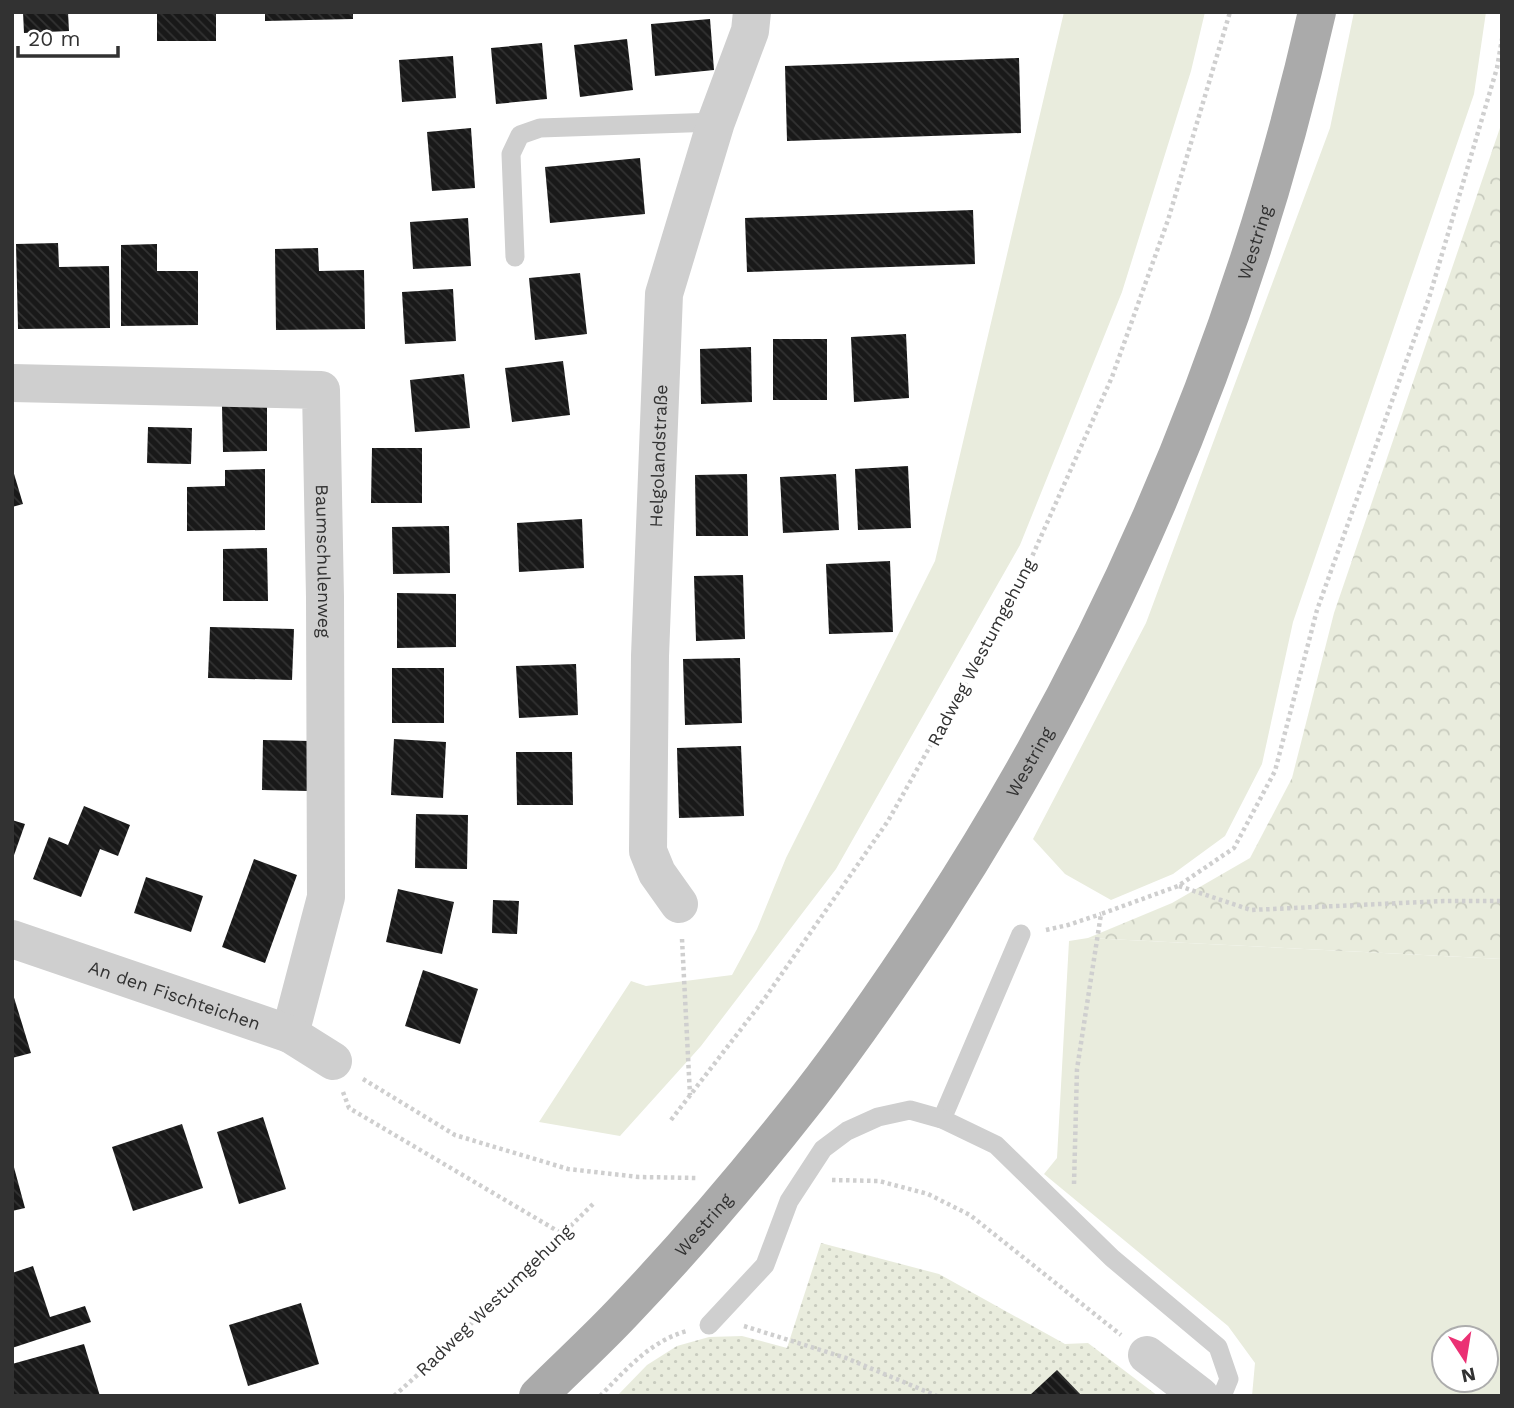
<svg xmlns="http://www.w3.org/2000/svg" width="1514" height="1408" font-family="'Work Sans',sans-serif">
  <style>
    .grass { fill: #e9ecdd; fill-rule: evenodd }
    .forest { fill: url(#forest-crowns) }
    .park { fill: url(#park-dots) }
    .building { fill: url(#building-back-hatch) }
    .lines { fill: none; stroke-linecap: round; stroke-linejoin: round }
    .path { stroke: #cfcfcf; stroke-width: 4.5; stroke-dasharray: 3.5 3.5; stroke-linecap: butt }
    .service { stroke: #cfcfcf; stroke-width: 19 }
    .minor { stroke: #cfcfcf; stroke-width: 38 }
    .primary { stroke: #aaa; stroke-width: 38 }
    .labels { text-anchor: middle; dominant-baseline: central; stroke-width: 7; stroke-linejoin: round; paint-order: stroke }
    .street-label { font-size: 18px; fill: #323232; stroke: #fff }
  </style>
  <defs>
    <pattern id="forest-crowns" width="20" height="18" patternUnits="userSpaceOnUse" patternTransform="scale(1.75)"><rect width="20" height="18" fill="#e9ecdd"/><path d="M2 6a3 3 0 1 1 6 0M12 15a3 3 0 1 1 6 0" fill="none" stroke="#c8cbbe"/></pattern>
    <pattern id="park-dots" width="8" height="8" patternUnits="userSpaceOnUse" patternTransform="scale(1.75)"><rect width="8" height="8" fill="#e9ecdd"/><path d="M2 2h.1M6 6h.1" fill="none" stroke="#c8cbbe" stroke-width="1.8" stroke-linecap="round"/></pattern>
    <pattern id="building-back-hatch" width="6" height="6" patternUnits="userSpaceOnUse" patternTransform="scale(1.75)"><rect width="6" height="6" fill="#191919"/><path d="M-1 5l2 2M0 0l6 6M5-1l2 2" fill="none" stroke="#323232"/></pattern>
  </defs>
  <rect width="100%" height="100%" fill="#fff"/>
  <g class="grass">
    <polygon points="1064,12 1205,12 1191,71 1122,292 1020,545 836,869 701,1046 620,1136 539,1122 631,981 646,986 732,975 757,929 786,858 935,561"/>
    <polygon points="1354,12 1486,12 1474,94 1293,622 1262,764 1225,836 1173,874 1111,900 1065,874 1033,839 1146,623 1330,128"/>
    <path d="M1088,938l414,21v437h-250l3,-33 -27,-37 -184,-152 13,-16 12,-217zM1444,1338h42v42h-42z"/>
  </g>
  <polygon class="forest" points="1502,122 1502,959 1088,938 1172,903 1250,858 1292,778 1334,613"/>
  <polygon class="park" points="821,1243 939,1274 1065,1344 1088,1343 1158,1396 617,1396 647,1365 677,1346 709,1337 742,1336 787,1348"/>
  <g class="building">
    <polygon points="23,12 68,12 69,31 24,33"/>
    <rect x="157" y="12" width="59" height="29"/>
    <polygon points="265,12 353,12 353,19 265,21"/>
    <polygon points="710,19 714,70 655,76 651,24"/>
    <polygon points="627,39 633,90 580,97 574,45"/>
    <polygon points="542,43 547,99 496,104 491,48"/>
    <polygon points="453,56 456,98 402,102 399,60"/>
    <polygon points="1019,58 1021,133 787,141 785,66"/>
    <polygon points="471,128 475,188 432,191 427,132"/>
    <polygon points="640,158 645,214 550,223 545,167"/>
    <polygon points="973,210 975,264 747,272 745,218"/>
    <polygon points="468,218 471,266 413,269 410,222"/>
    <polygon points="58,243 59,267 109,266 110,328 18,329 16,244"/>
    <polygon points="157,244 157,271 198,271 198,325 121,326 121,245"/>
    <polygon points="318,248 319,271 364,270 365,329 276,330 275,249"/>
    <polygon points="580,273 587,334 535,340 529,278"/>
    <polygon points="453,289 456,341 405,344 402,292"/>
    <polygon points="906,334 909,398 854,402 851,337"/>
    <rect x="773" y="339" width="54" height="61"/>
    <polygon points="751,347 752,402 701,404 700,349"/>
    <polygon points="563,361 570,415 512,422 505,368"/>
    <polygon points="464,374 470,428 415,432 410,380"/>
    <polygon points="222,406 267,406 267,451 223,452"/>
    <polygon points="148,427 192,428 191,464 147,463"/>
    <polygon points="372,448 422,448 422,503 371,503"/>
    <polygon points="908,466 911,528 858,530 855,469"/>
    <polygon points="12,467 23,504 12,507"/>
    <polygon points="265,469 265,530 187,531 187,487 225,486 225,470"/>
    <polygon points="747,474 748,536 696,536 695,475"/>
    <polygon points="836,474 839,530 783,533 780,477"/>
    <polygon points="582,519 584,568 519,572 517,523"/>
    <polygon points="449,526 450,573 393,574 392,527"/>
    <polygon points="267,548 268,601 223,601 223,549"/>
    <polygon points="890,561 893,632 829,634 826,564"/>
    <polygon points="743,575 745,639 696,641 694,576"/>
    <polygon points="397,593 456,594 456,647 397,648"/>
    <polygon points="210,627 294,629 292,680 208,678"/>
    <polygon points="740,658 742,723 685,725 683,659"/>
    <polygon points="576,664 578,715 519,718 516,666"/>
    <rect x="392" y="668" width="52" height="55"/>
    <polygon points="394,739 446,742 443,798 391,795"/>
    <polygon points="263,740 310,741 309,791 262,790"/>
    <polygon points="741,746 744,816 679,818 677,748"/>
    <polygon points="516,752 572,752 573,805 517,805"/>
    <polygon points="84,806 130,825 118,856 100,849 81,897 33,879 49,837 68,845"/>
    <polygon points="416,814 468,815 467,869 415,868"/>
    <polygon points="12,820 25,824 13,858 12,858"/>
    <polygon points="254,859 297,875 265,963 222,947"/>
    <polygon points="146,877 203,896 191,932 134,913"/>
    <polygon points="398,889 454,902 442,954 386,942"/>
    <polygon points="493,900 519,901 517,934 492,933"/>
    <polygon points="423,970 478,989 460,1044 405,1026"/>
    <polygon points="12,991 31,1053 12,1058"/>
    <polygon points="263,1117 286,1189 239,1204 217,1132"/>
    <polygon points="182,1124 203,1188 133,1211 112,1147"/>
    <polygon points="12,1160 25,1208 12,1211"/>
    <polygon points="33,1266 50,1317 85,1306 91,1322 12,1348 12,1273"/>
    <polygon points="301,1303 319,1364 248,1386 229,1325"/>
    <polygon points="84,1344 100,1396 12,1396 12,1364"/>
    <polygon points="1057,1370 1082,1396 1029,1396"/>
  </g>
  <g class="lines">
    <g class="path">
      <polyline points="1179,886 1251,910 1444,901 1502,901"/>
      <polyline points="1046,930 1068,925 1101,914"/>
      <polyline points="682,939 690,1095"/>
      <polyline points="363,1079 455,1135 568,1169 639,1177 697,1178"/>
      <polyline points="343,1092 349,1108 561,1233"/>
      <polyline points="671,1120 765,998 888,821 1014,597 1112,377 1168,220 1230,12"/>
      <polyline points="832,1180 879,1181 928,1194 970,1215 1121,1335"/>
      <polyline points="1074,1184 1077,1069 1101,914 1178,886 1234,848 1275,771 1317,610 1429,298 1497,68 1502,39"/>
      <polyline points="744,1326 846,1358 937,1396"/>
      <polyline points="394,1396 433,1361 594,1203"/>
      <path d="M600,1396c26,-26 50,-55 87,-65"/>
    </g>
    <g class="service">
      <polyline points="515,257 511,154 520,135 540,128 716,122"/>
      <polyline points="942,1119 1021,934"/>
      <polyline points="709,1325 765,1265 789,1201 823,1149 847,1131 878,1117 910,1110 942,1119 996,1145 1112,1258 1218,1347 1229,1379 1222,1396"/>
    </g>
    <g class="minor">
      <path id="s1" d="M12,383l309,7 4,207 1,300 -36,137"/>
      <path id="s2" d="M679,904l-22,-31 -9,-22 2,-195 14,-362 52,-172 34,-91 2,-19"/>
      <path id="s3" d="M12,939l278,95 43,27"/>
      <polyline points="1147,1355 1200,1396"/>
    </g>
    <path class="primary" id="s4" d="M538,1396c29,-29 59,-56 87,-86 65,-68 126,-140 184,-214 45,-58 86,-118 126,-179 181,-278 308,-581 382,-905"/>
  </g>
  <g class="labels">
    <g class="street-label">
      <text stroke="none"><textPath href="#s4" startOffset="1372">Westring</textPath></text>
      <text stroke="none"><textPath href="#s2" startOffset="457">Helgolandstraße</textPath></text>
      <text stroke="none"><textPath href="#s1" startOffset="480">Baumschulenweg</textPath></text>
      <text transform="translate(981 652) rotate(-62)">Radweg Westumgehung</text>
      <text stroke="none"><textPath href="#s4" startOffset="805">Westring</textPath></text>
      <text stroke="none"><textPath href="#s3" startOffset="172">An den Fischteichen</textPath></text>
      <text stroke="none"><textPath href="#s4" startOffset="238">Westring</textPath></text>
      <text transform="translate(494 1300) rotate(-44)">Radweg Westumgehung</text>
    </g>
  </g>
  <rect width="1514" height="1408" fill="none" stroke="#323232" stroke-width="28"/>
  <g transform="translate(1465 1359) rotate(168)"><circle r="33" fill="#ffffff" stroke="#adadad" stroke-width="2"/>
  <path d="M0-5L12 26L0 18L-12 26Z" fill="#eb3174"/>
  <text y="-10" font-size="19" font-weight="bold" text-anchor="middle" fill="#323232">N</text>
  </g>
  <path d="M18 46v10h100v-10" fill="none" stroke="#323232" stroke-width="3.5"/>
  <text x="28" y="46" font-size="21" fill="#323232" stroke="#ffffff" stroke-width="5" paint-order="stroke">20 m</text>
</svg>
